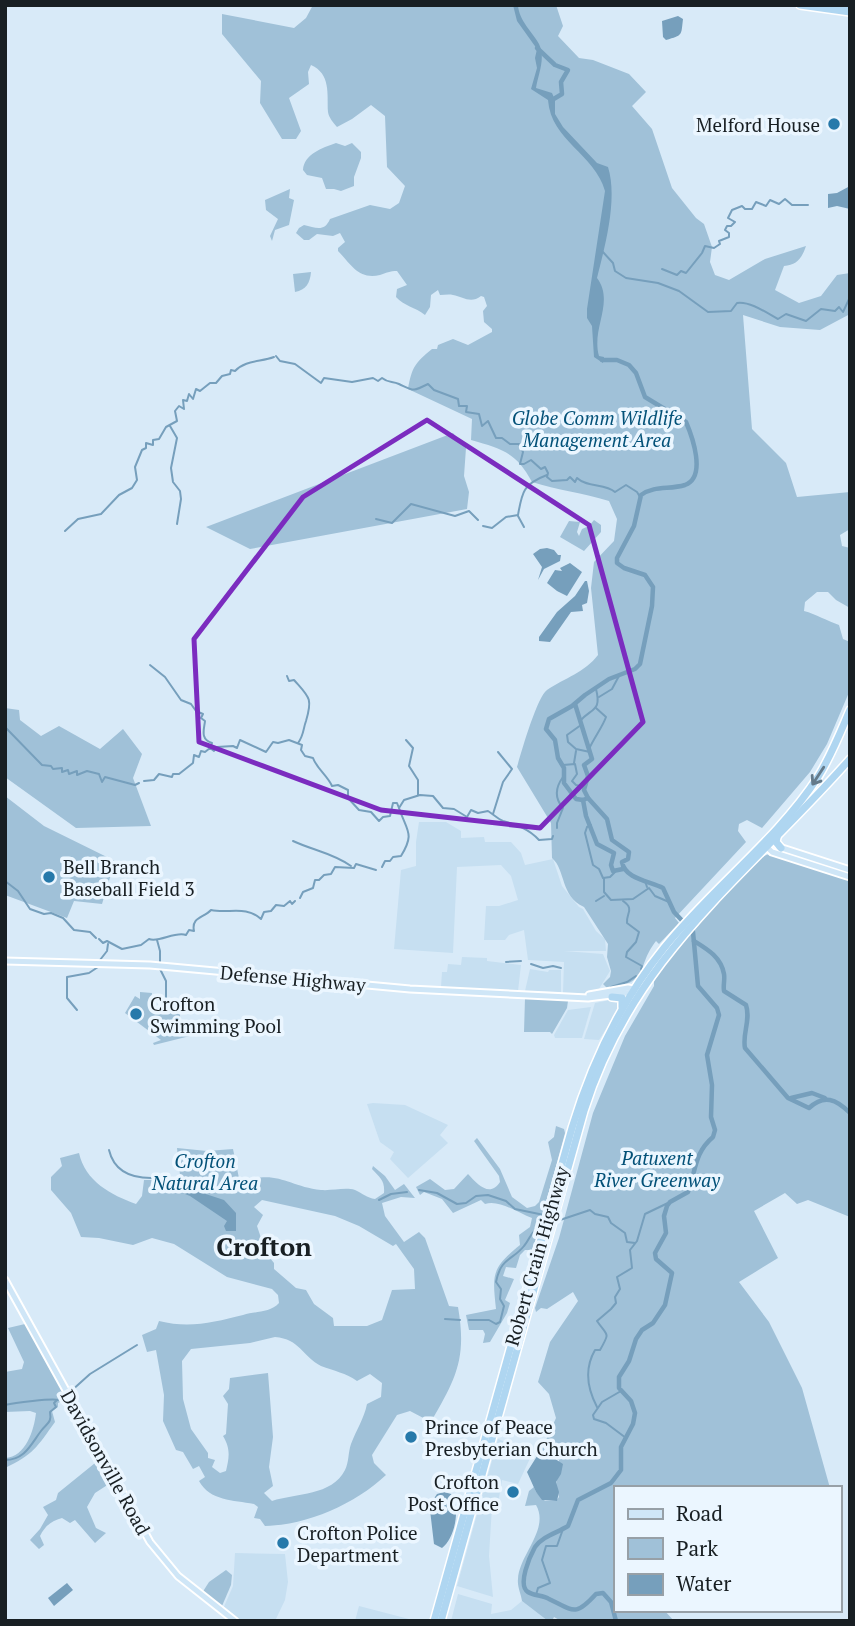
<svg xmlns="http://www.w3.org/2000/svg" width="855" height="1626" font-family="'PT Serif',serif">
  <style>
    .built { fill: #c6dff1 }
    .green { fill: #a0c1d8; fill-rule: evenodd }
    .water { fill: #769fbc }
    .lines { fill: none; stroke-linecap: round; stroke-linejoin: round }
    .stream { stroke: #769fbc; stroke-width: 2 }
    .river { stroke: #769fbc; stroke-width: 4.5 }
    .major-casing { stroke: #fff; stroke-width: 9 }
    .highway-casing { stroke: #fff; stroke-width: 10 }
    .major { stroke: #cfe6f7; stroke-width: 5 }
    .highway { stroke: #afd6f1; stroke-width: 7 }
    .oneway { stroke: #647a8a }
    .marked { fill: none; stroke: #7b2cbf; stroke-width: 5; stroke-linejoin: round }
    .poi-dot { fill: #2679aa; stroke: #ebf6ff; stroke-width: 2.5 }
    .labels { text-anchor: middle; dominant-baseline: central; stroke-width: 7; stroke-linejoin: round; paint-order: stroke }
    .poi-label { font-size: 19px; fill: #181f23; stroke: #ebf6ff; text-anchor: start }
    .park-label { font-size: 19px; font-style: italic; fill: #035178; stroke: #ebf6ff }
    .street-label { font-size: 19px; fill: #181f23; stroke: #ebf6ff }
    .district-label { font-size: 26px; font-weight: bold; fill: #181f23; stroke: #ebf6ff }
  </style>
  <rect width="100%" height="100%" fill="#d8eaf8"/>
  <g class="built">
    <polygon points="419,822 446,822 461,831 461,838 484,837 485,842 511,842 521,853 525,865 553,859 562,886 579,907 583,909 596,931 605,939 606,951 564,951 603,954 610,971 599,989 586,994 563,993 564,962 528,960 524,930 509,935 505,940 484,940 486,906 499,906 518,900 511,876 501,865 457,867 453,953 394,949 401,870 416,866 416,842"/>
    <polygon points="462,957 487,958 487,961 521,965 518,991 441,987 442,972 447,972 448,964 461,965"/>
    <polygon points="530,969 548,972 549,970 561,970 561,992 525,991"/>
    <polygon points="615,999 620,1007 599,1040 584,1039 595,1003"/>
    <polygon points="591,1007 582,1038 555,1038 554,1035 568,1010"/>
    <polygon points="373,1103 405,1105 448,1125 440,1135 448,1143 408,1178 390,1159 394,1152 380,1142 367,1104"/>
    <polygon points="498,1439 533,1452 518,1484 502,1480 498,1504 492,1506 489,1556 493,1597 457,1586"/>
    <polygon points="235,1553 285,1554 288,1582 285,1600 275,1621 240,1621 223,1609 233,1586"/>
    <polygon points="458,1594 492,1604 491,1614 511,1610 522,1601 548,1621 491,1621 491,1617 490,1621 451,1621"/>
    <polygon points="359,1606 409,1619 414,1621 355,1621"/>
  </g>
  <g class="green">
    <path d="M313,5h243l7,21 -5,10 21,22 14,2 36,14 17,18 -14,14 20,23 20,59 24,30 8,6 8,23 -2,15 5,13 14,5 36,-21 41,-13c-4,12 -9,19 -22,20l-9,24 24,13 22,-7 16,-21 13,-2v41l-30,16 -40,-3 -37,-12 9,114 34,34 11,34 53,-5v37l-10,6 2,11 8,2v60l-14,-8 -8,-8h-11l-12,10 -1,9c12,3 23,10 35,14l4,14 7,3v48l-23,54 -17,28 -48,56 -15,-8 -8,4 -1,7 8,11 -71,76 4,5 -20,21 -3,-3c-21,27 -4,40 -48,48l-5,-5 7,-7 1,-6 -4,-14 1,-13 -24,-37c-24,-11 -18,-37 -32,-49l-1,-35 -34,-56c4,-14 20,-70 30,-77 18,-12 38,-18 51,-35l-7,-67 3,-26 20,-21 3,-22 -8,-18c-26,-8 -52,-11 -77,-19 -16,-30 -30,-33 -61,-42l1,-21 -64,-30c4,-22 7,-26 24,-40h5l1,-4 15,-6 15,6 24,-13v-3l-8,-7 -1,-11 4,-5 -3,-9 -3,-1c-10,8 -18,1 -28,-1 -4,-1 -9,0 -13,0l-2,-5 -7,5 -1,12 -5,8c-10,-8 -21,-9 -29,-18l1,-8 10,-4 -10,-14c-7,0 -11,2 -17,4 -22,5 -29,-11 -42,-24v-3l7,-6 -5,-9 -7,3 -16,-2 -8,6h-5l-8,-7 3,-5 5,-3c11,2 20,8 26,-6l40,-14 20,4 9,-6 6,-17 -18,-19 -2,-51 -14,-11 -19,14 -15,8c-4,-5 -8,-9 -9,-15 -1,-18 3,-38 -17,-47l-3,7 1,12 -20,14 12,33 -5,8h-14l-22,-36 1,-22 -39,-47v-20l72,14 12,-10z"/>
    <path d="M336,143l9,3 7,-3 9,9v6l-7,19v9l-13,5 -7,-2h-8l-4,-11 -15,-3 -4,-5c1,-16 19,-22 33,-27z"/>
    <polygon points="290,189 289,198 294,200 289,225 275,230 272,241 270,236 278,219 266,210 265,200"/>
    <path d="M311,272c-1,11 -5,18 -16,20l-2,-18z"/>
    <polygon points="453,433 466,448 464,476 469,492 467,509 250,549 206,527"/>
    <polygon points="594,520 601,525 601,532 584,551 560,537 569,521 580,522 577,532 579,536 582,529 589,526"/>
    <polygon points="5,708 19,710 20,720 41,736 59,726 100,749 123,729 142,754 133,778 151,826 76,828 5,777"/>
    <polygon points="5,796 44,826 115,861 102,904 74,901 67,918 5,895"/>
    <path d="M769,854l81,25v338l-42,-17 -11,4 -12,-11 -31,18 24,47 -39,24 30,40 33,66 28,100h-215v122h49l10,11h-113l-7,-4 -2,4h-4l-26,-20c-1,-7 -5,-15 -4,-22 1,-24 32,-50 18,-74l-11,1 4,-15 5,-4 2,5 9,9h11l3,-4 -3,-12 3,-25 -20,-7v-8l6,-3 11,-24 -7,-24 -11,-12 12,-40 28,-41 -5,-9 -26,17 -6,-1 -5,4 -1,-4 24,-70 34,-125 32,-77 29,-50v-10l50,-60 57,-59z"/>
    <polygon points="140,992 152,993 151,1007 159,1012 160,1003 181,1005 179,1026 194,1035 154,1045 153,1043 161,1040 125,1013 135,996 140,999"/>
    <polygon points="525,998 568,1001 567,1008 552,1034 550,1032 524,1032"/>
    <path d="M556,1126l8,3 1,4 -30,110 -2,7h-8l-5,5 -4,13 -10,-1 -3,9 11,3 -9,21 5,3 -3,10 -17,29 -7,1 2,-9 -2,-4h-14l-3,-15 30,-6c-4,-36 -4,-41 24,-64l-1,-10 11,-8 2,-9c-14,-5 -33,-19 -47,-14l-4,-4 -28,13 -11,-14 -18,-7 -4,3 -4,-8 14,-8 15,11 9,-1 14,-15c9,10 22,24 32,8l-1,-6 -25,-35 3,-3 23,31 12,28 15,11 8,-2 4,-4 13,-42 -4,-18 6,-5z"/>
    <path d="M177,1148l30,3 26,-2 7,34c36,-15 47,3 81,7 11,1 24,-3 34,0 7,3 12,8 20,9l9,-6c1,-13 -4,-15 -12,-24l1,-3 12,10 10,14 9,-6 11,14 -14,-1 -19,6 3,13 19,26 15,-10 6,6 24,68 9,1c9,52 -2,71 -27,115l-21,-11 -13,4 -25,40 2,8 12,12c-31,29 -78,50 -121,51l-5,-7 -6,-1 4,-11 -4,-3c-21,-4 -44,-3 -55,-23l6,-4 -6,-11 -6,3 -10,-17 -7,-2 -13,-29 1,-26 -8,-45 -9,2 -5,-17 14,-6 3,-8c31,8 55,1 84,-6 13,-4 27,-2 36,-12l-1,-8 -6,-6 -45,-12 -53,-33 -22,-6 -19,7 -34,-7 -18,-1 -10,-24 -20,-23v-13l11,-11 -2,-8 19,-5c6,28 32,42 57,51l6,-8 2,-16h25l12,4zM262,1200l73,16 24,10 34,20 3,-2 18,25 1,20 -23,1 -10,30 -15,6h-33l-1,-8 -19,-14 -8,-14 -10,-2 -22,-19v-6l-8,-10 -9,-27 6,-11 -9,-8zM275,1337c25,2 27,19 46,29 13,5 25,7 36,15l13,-7 12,9 -1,14 -14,7c-3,15 -11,26 -16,40 -3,9 -2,18 -6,26 -13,26 -49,23 -73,31l-8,-8 9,-7 -4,-19 4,-30 -5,-64 -38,5 -1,11 -6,7 5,8 -2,30 -3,2c8,13 6,22 3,35l-6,2 -8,-6 3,-7 -7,-2v-5l-17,-24 -8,-30 -1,-38 9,-12 59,-6z"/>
    <path d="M25,1324l43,74 -10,5v4l-6,4 3,11c-18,25 -22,33 -50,46v-10c21,-1 29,-28 31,-45l-6,-2 -25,1v-40l17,-3 2,-7 -16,-34z"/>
    <path d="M100,1459l12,23 -17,11 -8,14 9,21 10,5 -11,10 -20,-23 -5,3 -8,-5c-11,3 -17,8 -22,18l4,9 -5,4 -9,-9 10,-11 8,-14 -5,-8 13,-7 2,-7z"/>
    <polygon points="226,1570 232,1575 231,1585 222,1606 212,1601 202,1593 209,1582"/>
  </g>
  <g class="water">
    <path d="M513,5h5c1,16 14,26 21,39 7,14 -1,31 -3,44l16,5 3,7v14l8,13 34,36 11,4c10,32 -3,79 -11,111 18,24 -6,50 2,78l5,1 -1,6 -9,-6 -2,-31 -5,-8v-9l18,-118c-10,-37 -54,-50 -57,-91l-17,-11 6,-21 -2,-10 2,-9 -20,-28z"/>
    <path d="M678,16l5,3c-2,17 0,16 -17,21l-3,-3 -1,-16z"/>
    <polygon points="850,186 850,209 837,206 828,208 828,194 837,193"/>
    <polygon points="547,548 554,550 558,555 561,555 560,561 544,569 538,580 542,567 533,554 540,549"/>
    <polygon points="570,563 582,572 567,596 557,591 547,583 555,570 562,571 560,568"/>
    <polygon points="585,581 587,581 589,591 587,603 582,605 583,611 571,612 550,642 539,641 539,637 557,612 575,596"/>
    <polygon points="166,1181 224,1200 236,1213 236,1231 226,1231 224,1226 227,1221 190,1196 155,1182"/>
    <polygon points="539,1453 549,1455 563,1464 561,1474 556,1482 559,1492 557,1501 542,1500 536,1492 527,1472"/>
    <path d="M444,1492l7,2c10,14 4,44 -9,54l-8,-4 -4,-34 3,-3 -2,-4 6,-9z"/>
    <polygon points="67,1583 73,1590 54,1606 48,1598"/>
  </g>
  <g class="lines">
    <g class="stream">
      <path d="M602,251l11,12 2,8 11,7 32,5 21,8 29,21 23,-1 6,-8c13,-2 30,10 41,16l8,-5 20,7 15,-12 14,2 4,-4 4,5 7,-15"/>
      <polyline points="662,269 677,275 681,271 686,273 702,253 705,246 714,248 720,244 719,241 729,237 729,233 725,230 727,226 731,226 735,222 728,218 732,210 742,206 745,209 752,209 756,202 766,206 770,200 779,204 785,199 792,205 808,205"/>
      <path d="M276,356l4,5 15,3 26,19 3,-5 28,4 21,-4 5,3 4,-3c6,5 10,3 17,6 15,7 13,8 29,0l6,6 24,9 1,7h8l-1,6 13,2 3,12 6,-5 8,17h6l8,6h9l4,8 -3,12h4l7,-4 10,9 4,-2 3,6 -1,4 5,4 15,-1 3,-3 5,5 2,-4c11,10 28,5 38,14l11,-7 11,7 3,5"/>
      <polyline points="170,426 177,438 171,468 173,482 180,491 181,499 177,524"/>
      <polyline points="518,516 524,527"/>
      <polyline points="376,519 392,523 411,504 455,516 469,511 478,520"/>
      <path d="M483,526l9,2 14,-11 12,-2c4,-23 5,-31 29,-40"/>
      <path d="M65,531l13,-12 23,-5 18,-19 13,-7 5,-8 -2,-13 7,-17 4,-2v-5l7,2v-5l6,-1 7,-12 11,-6 -2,-10 4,-5 5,3 -1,-9 4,1 2,-7 4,5 3,-10 4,2 10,-8h6l6,-7 8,-2 1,-4 4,1c10,-11 26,-9 39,-14"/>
      <path d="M150,665l15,12 16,23 10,4 5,7 7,3 -2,4 4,3c-1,9 -5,18 7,22l-1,3"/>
      <path d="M287,676l2,5 5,-1c15,17 19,18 12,41 -3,8 -2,14 -8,22"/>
      <polyline points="599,697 612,689 620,674"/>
      <path d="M580,721c11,-13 22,-9 16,-32"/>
      <polyline points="581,725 567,735 568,742 576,749 590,752"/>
      <polyline points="5,727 42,765 51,766 53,769 62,768 62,772 68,770 69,774 77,771 77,775 87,771 99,774 102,782 105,777 135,785 139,783"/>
      <polyline points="406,740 413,748 409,766 418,780 418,795"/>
      <path d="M589,749c5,-11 14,-23 17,-32l-10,-9"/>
      <polyline points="574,763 576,751"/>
      <polyline points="563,765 575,764 577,774 572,781 576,785 584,787"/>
      <path d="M144,781l10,-1 5,-6 13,3 1,-3h6l14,-11 1,-8 5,2 2,-6 4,1 5,-4 4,3 3,-4 16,-1 4,2 3,-8 26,12 7,-10 5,1 11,-3 13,5 -1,5 4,6 8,2c4,11 14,17 19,28l6,-1 10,5v8l11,12 12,2 8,9 4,-4 7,-1 3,-13h4l2,5"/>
      <polyline points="493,814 503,782 512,769 498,752"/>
      <polyline points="591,825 587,827 585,833 593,865 599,869 603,878 610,877 615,872"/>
      <path d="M557,828v-5l6,-15c-8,-9 -8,-20 0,-31"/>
      <path d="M293,841c19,9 40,12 58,25"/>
      <path d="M382,867l3,-6h5l3,-4 8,-1c14,-23 6,-24 -2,-48l5,-8 16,-5 13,1 10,12 11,1 13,8 4,-7 7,3 10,-2c5,3 10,8 15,10 14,4 26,8 36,19l13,-1 1,-3"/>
      <polyline points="604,878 604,892 611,900 633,899 649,888 655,896 669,902"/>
      <polyline points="5,881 18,891 30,909 44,914 51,913 63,918 74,930 90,932 96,938"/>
      <polyline points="645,881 647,887"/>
      <polyline points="300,898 303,892 313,888 315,880 319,880 324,875 331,874 335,867 354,868 356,864 376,870"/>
      <polyline points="596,901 604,896"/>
      <path d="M623,901c12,8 3,12 4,22l12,9 -3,10 -9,10 -1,5 16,9 -1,3"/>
      <path d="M99,939l4,4 4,-2 15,8 19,-4 8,-6c10,4 26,-8 37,-4l3,-5 5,1c-3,-14 10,-13 17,-21 17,4 35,-5 50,9l3,-7 7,-1 5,-6 8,1 6,-5 2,3 3,-3"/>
      <polyline points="157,940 160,951 160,963"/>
      <polyline points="100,960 107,951 108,944"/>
      <polyline points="506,962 521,961"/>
      <polyline points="531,964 543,968 553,966 561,968"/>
      <polyline points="160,969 166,981 166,998"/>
      <polyline points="611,987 627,982 636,976"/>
      <polyline points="77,1010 67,998 67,977 89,973 98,967"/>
      <path d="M109,1150c5,21 22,28 42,28"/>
      <polyline points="419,1190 437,1193 457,1204 466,1203 476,1196 488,1195 506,1201 515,1209 544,1215"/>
      <polyline points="379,1200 391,1194 407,1192"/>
      <polyline points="557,1221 590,1210 595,1214 608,1217 611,1223 625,1233 627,1242 635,1243"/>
      <polyline points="445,1319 460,1320"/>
      <path d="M469,1320h20l7,4 4,-2 4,-16 -4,-7 1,-10 -5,-7c5,-25 16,-21 28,-36 6,-7 6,-13 14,-18"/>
      <polyline points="621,1391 602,1402 593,1415 594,1419 606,1423 626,1438"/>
      <polyline points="70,1392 90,1374 137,1345"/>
      <path d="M5,1405c9,-2 47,-7 53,-5l7,-5"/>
      <path d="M597,1407c-10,-19 -13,-38 -2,-57h5c11,-19 7,-14 -3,-29l14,-12 5,-6 -1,-6 5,-8 -3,-12 15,-9 -2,-18 7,-9 8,-27 25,-12"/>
      <path d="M5,1460c20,0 26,-16 36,-29 6,-8 11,-8 9,-19l6,-5 -2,-4 3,-3"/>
      <polyline points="536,1595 538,1588 550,1583 542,1560 546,1546 557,1546 563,1529"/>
    </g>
    <g class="river">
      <polyline points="537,48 555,65 568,70 561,82 562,94 552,100"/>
      <path d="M602,360h15l12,5 7,8 9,24 41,25c6,14 21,55 -1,63 -16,5 -30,0 -44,10l-7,31 -17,32v5l7,5 21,7 8,12 -1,19 -12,58 -5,5 -26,10 -24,16 -13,11 -23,13 -3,10 9,11 3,18 6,10v15l12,16 7,1 5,-2 19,21 5,21 17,12 -1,7 -6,3c3,17 27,19 41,26l11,24 19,20 5,54 19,22 2,7 -12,40 5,30 -1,32 4,13 -2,7c-19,16 -17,34 -25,55l-18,10 -3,4 -3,10 2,17 -11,20 1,6 16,14 -7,32 -12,18 -11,7 -6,9 -7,22 -10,16v11l12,13 4,12 -2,11 -12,23v23l-10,13 -33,17 -10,26c-11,7 -25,10 -33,21 -5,9 -18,38 -7,45 6,4 15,3 21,7 25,12 26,18 47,-5l7,-1 8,9 5,19"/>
      <polyline points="575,704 592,759 584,765 588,776 584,790 588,798"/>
      <polyline points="583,800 586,816 597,844 614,853 611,865 613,871 623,869"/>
      <path d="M694,941c13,8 27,16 30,33 1,6 -1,11 0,17l22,14c5,15 -4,29 -1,43l43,50 21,10c15,-14 27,-9 41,5"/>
      <polyline points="791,1098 812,1093 825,1098"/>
    </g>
    <g class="major-casing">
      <g id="major">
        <polyline points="764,844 772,852 850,877"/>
        <polyline points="779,847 850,870"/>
        <polyline points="5,961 150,965 410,989 588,998 634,992"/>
        <polyline points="589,995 628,988 634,989"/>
        <polyline points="5,1280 150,1542 178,1576 235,1621"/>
      </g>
    </g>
    <g class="highway-casing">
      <g id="highway">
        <polyline points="800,5 850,12"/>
        <polyline points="835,6 850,6"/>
        <polyline points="778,833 776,842 781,848"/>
        <polyline points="612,997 622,998 622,1007"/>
        <path d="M434,1621l138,-493c20,-66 49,-127 92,-180 47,-59 113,-108 154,-171 13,-21 22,-44 32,-67"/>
        <path d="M441,1621l143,-510c49,-157 163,-235 266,-352"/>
      </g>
    </g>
    <use href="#major" class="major"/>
    <use href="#highway" class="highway"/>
  </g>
  <defs><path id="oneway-shaft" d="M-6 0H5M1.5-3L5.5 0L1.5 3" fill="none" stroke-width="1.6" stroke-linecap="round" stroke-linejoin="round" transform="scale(1.75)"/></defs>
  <use class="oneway" href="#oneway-shaft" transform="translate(818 776) rotate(123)"/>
  <path class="marked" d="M427,420l162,105 54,197 -103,106 -159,-18 -182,-68 -5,-103 109,-142z"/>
  <g class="poi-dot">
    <circle cx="834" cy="124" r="7"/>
    <circle cx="49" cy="877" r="7"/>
    <circle cx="136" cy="1014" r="7"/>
    <circle cx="411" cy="1437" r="7"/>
    <circle cx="513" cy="1492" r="7"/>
    <circle cx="283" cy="1543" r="7"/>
  </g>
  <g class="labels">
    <g class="poi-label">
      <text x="820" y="124" text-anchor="end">Melford House</text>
      <text x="63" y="866">Bell Branch<tspan x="63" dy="22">Baseball Field 3</tspan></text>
      <text x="150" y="1003">Crofton<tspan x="150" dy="22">Swimming Pool</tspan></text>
      <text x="425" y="1426">Prince of Peace<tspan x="425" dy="22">Presbyterian Church</tspan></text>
      <text x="499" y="1481" text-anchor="end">Crofton<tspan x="499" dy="22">Post Office</tspan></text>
      <text x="297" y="1532">Crofton Police<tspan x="297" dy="22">Department</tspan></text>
    </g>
    <g class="park-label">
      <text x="597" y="417">Globe Comm Wildlife<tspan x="597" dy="22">Management Area</tspan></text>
      <text x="657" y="1157">Patuxent<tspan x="657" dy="22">River Greenway</tspan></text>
      <text x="205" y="1160">Crofton<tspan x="205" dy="22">Natural Area</tspan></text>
    </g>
    <g class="street-label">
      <text transform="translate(293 978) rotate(5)">Defense Highway</text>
      <text transform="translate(536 1256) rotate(-74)">Robert Crain Highway</text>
      <text transform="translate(106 1462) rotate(61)">Davidsonville Road</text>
    </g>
    <g class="district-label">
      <text x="264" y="1246">Crofton</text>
    </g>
  </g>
  <rect width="855" height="1626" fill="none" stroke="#181f23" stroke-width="14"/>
  <rect x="614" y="1486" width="228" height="126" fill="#ebf6ff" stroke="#97a0a7" stroke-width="2"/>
  <rect x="628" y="1509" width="35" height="10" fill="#cfe6f7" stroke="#97a0a7" stroke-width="2"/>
  <text x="676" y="1521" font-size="21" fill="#181f23">Road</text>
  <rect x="628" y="1538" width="35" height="21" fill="#a0c1d8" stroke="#97a0a7" stroke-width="2"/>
  <text x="676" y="1556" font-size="21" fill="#181f23">Park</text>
  <rect x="628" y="1574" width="35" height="21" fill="#769fbc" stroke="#97a0a7" stroke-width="2"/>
  <text x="676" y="1591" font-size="21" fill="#181f23">Water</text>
</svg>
